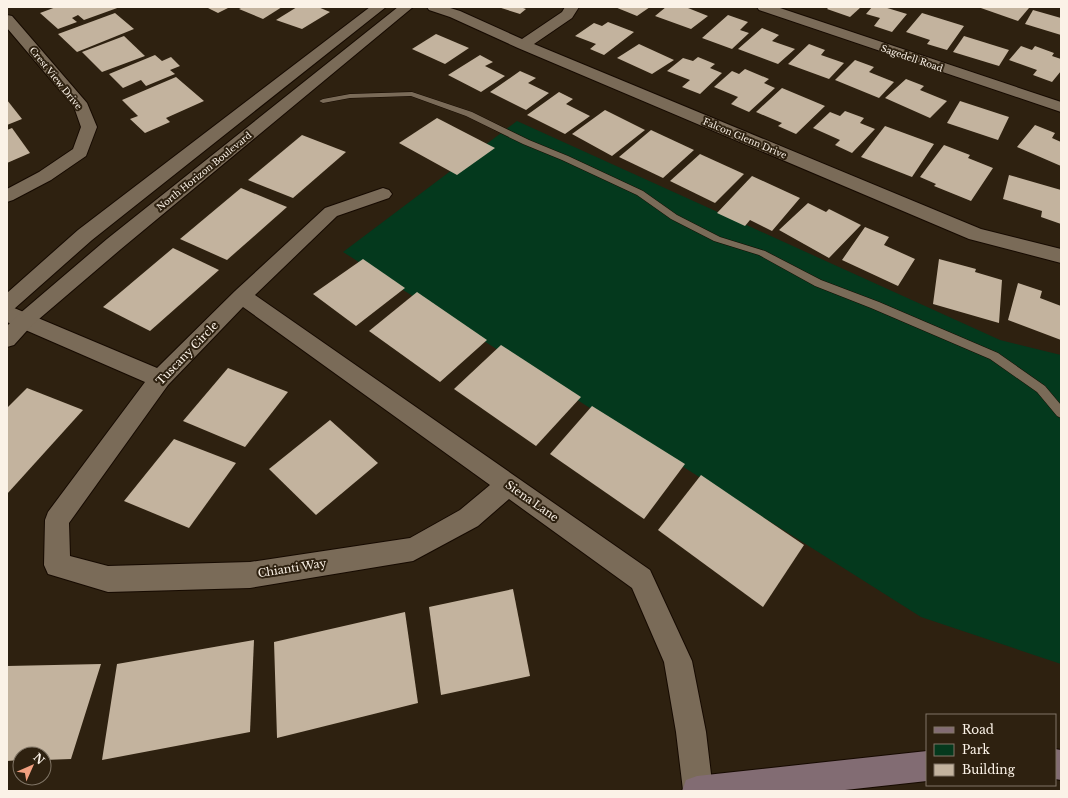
<svg xmlns="http://www.w3.org/2000/svg" width="1068" height="798" font-family="'Libre Baskerville',serif">
  <style>
    .green { fill: #04391d }
    .building { fill: #c3b39e }
    .lines { fill: none; stroke-linecap: round; stroke-linejoin: round }
    .service-casing { stroke: #160a00; stroke-width: 1 }
    .minor-casing { stroke: #160a00; stroke-width: 2 }
    .tertiary-casing { stroke: #160a00; stroke-width: 2 }
    .secondary-casing { stroke: #160a00; stroke-width: 2 }
    .service { fill: #7a6b58; fill-rule: evenodd }
    .minor { fill: #7a6b58; fill-rule: evenodd }
    .tertiary { fill: #7a6b58; fill-rule: evenodd }
    .secondary { fill: #826c73; fill-rule: evenodd }
    .labels { text-anchor: middle; dominant-baseline: central; stroke-width: 4; stroke-linejoin: round; paint-order: stroke }
    .far-street-label { font-size: 9px; fill: #fbf2e7; stroke: #2e2110 }
    .street-label { font-size: 11px; fill: #fbf2e7; stroke: #2e2110 }
  </style>
  <rect width="100%" height="100%" fill="#2e2110"/>
  <polygon class="green" points="517,121 1000,340 1061,355 1061,664 921,617 343,252"/>
  <g class="building">
    <polygon points="56,7 120,7 84,20 78,15 72,18 77,22 58,29 40,13"/>
    <polygon points="206,7 230,7 218,13"/>
    <polygon points="243,7 282,7 263,19 239,9"/>
    <polygon points="297,7 318,7 330,12 302,29 276,20"/>
    <polygon points="498,7 520,7 526,9 520,14"/>
    <polygon points="615,7 650,7 637,16"/>
    <polygon points="666,7 689,7 688,8 708,16 691,29 655,16"/>
    <polygon points="829,7 861,7 850,17 827,9"/>
    <polygon points="872,7 884,7 907,14 892,32 874,26 880,18 866,14"/>
    <polygon points="978,7 1026,7 1029,8 1018,21"/>
    <polygon points="1033,10 1061,18 1061,35 1025,24"/>
    <polygon points="115,13 134,29 77,52 58,34"/>
    <polygon points="922,13 964,26 947,50 927,44 930,40 906,32"/>
    <polygon points="728,15 748,22 740,30 749,33 732,49 702,38"/>
    <polygon points="608,22 634,32 604,55 590,49 596,44 575,36 594,23 602,26"/>
    <polygon points="762,28 779,35 772,41 795,49 778,64 738,49"/>
    <polygon points="436,34 469,48 445,64 412,49"/>
    <polygon points="124,36 145,56 102,72 82,52"/>
    <polygon points="964,36 1009,50 999,66 953,52"/>
    <polygon points="639,44 674,60 652,74 617,58"/>
    <polygon points="809,44 825,50 821,55 844,63 829,79 788,64"/>
    <polygon points="1021,46 1032,50 1035,46 1054,53 1052,56 1061,59 1061,71 1052,82 1033,75 1037,70 1009,60"/>
    <polygon points="155,55 162,61 171,57 180,66 170,70 175,74 146,86 141,80 123,88 109,74"/>
    <polygon points="480,55 493,62 485,66 505,76 481,92 448,75"/>
    <polygon points="698,57 715,64 710,68 722,73 700,94 682,87 690,80 667,71 683,58 693,61"/>
    <polygon points="855,60 874,67 869,72 894,82 879,98 835,80"/>
    <polygon points="745,69 769,79 764,83 775,88 749,112 731,104 738,97 714,87 732,71 739,74"/>
    <polygon points="520,71 536,78 528,83 549,93 526,110 490,92"/>
    <polygon points="176,77 204,101 166,118 170,122 145,133 130,119 138,116 122,100"/>
    <polygon points="906,79 924,86 920,90 947,101 930,118 885,98"/>
    <polygon points="782,88 825,106 796,134 778,126 782,123 756,112"/>
    <polygon points="559,92 573,99 566,104 590,116 565,134 527,115"/>
    <polygon points="7,100 22,119 7,125"/>
    <polygon points="960,101 1009,117 998,140 947,123"/>
    <polygon points="605,110 645,130 612,156 572,134"/>
    <polygon points="845,111 864,118 860,123 875,129 852,153 835,145 840,140 813,128 830,112 840,116"/>
    <polygon points="437,118 495,148 457,175 399,143"/>
    <polygon points="1035,125 1055,133 1052,138 1061,142 1061,166 1017,147"/>
    <polygon points="885,126 934,144 912,177 861,157"/>
    <polygon points="12,128 30,153 7,163 7,130"/>
    <polygon points="651,130 694,150 663,178 619,157"/>
    <polygon points="302,135 346,152 293,198 248,180"/>
    <polygon points="944,145 970,155 968,158 993,168 971,201 934,186 936,184 920,177"/>
    <polygon points="700,154 744,174 715,203 670,181"/>
    <polygon points="1009,175 1061,190 1061,224 1041,217 1042,211 1003,199"/>
    <polygon points="752,176 800,198 772,231 750,220 745,226 717,213"/>
    <polygon points="241,188 287,207 227,260 180,239"/>
    <polygon points="808,203 826,212 829,209 861,225 829,258 779,230"/>
    <polygon points="865,227 889,237 884,245 915,259 898,286 842,260"/>
    <polygon points="173,248 219,270 150,331 103,307"/>
    <polygon points="363,259 405,288 356,326 313,294"/>
    <polygon points="939,259 976,269 975,272 1002,280 999,323 933,304"/>
    <polygon points="1018,283 1042,291 1040,298 1061,306 1061,340 1008,320"/>
    <polygon points="417,292 487,340 440,382 369,331"/>
    <polygon points="501,345 581,397 536,446 454,389"/>
    <polygon points="228,368 288,392 245,447 183,421"/>
    <polygon points="27,388 83,410 7,494 7,408"/>
    <polygon points="592,406 685,464 644,519 550,454"/>
    <polygon points="330,420 378,463 316,515 269,469"/>
    <polygon points="174,439 236,463 189,528 124,501"/>
    <polygon points="701,475 804,545 763,607 658,530"/>
    <polygon points="513,589 530,676 441,695 429,607"/>
    <polygon points="405,612 418,703 277,738 274,642"/>
    <polygon points="254,640 250,732 102,760 117,664"/>
    <polygon points="101,664 71,759 44,760 44,754 20,754 20,760 7,761 7,666"/>
  </g>
  <g class="lines">
    <g class="service-casing">
      <polygon id="service" points="412,92 472,112 529,140 568,156 643,191 677,215 720,237 765,251 821,280 879,302 998,353 1045,386 1061,405 1061,418 1057,416 1037,392 990,359 871,308 815,286 759,255 714,241 671,219 637,195 562,160 523,144 466,116 411,96 350,98 323,103 319,101 323,99 350,94"/>
    </g>
    <g class="minor-casing">
      <g id="minor">
        <polygon points="427,7 447,7 460,11 522,39 562,12 565,7 579,7 572,18 534,44 981,229 1061,249 1061,263 969,239 518,48 450,17 429,10"/>
        <polygon points="757,7 777,7 1061,102 1061,112 759,10"/>
        <polygon points="7,15 12,16 87,103 97,127 86,156 51,180 13,200 7,202 7,189 39,172 73,149 81,127 74,107 7,28"/>
        <path d="M383,188l6,2 3,4 -3,4 -52,18 -82,79 395,275 42,91 14,71 7,59 -30,-1 -7,-58 -12,-70 -32,-74 -123,-89 -31,27 -65,35 -163,27 -142,4 -60,-18 -4,-9 1,-45 3,-8 97,-130 -138,-60v-17l150,63 78,-77 90,-83zM243,307l247,178 -30,25 -50,28 -160,24 -142,4 -38,-10 -1,-33 99,-138z"/>
      </g>
    </g>
    <g class="tertiary-casing">
      <g id="tertiary">
        <polygon points="370,7 386,7 92,240 14,309 7,311 7,293 78,230"/>
        <polygon points="398,7 413,7 121,249 32,325 14,345 7,347 7,326 18,315 107,239"/>
      </g>
    </g>
    <g class="secondary-casing">
      <g id="secondary">
        <polygon points="1055,749 1061,750 1061,780 1055,779"/>
        <polygon points="927,751 927,781 836,791 682,791 686,780 697,776"/>
      </g>
    </g>
    <use href="#service" class="service"/>
    <use href="#minor" class="minor"/>
    <use href="#tertiary" class="tertiary"/>
    <use href="#secondary" class="secondary"/>
  </g>
  <g class="labels">
    <g class="far-street-label">
      <text transform="translate(912 58) rotate(19)">Sagedell Road</text>
      <text transform="translate(56 78) rotate(51)">Crest View Drive</text>
      <text transform="translate(745 138) rotate(23)">Falcon Glenn Drive</text>
      <text transform="translate(204 171) rotate(-39)">North Horizon Boulevard</text>
    </g>
    <g class="street-label">
      <text transform="translate(187 353) rotate(-46)">Tuscany Circle</text>
      <text transform="translate(532 501) rotate(35)">Siena Lane</text>
      <text transform="translate(292 568) rotate(-9)">Chianti Way</text>
    </g>
  </g>
  <rect width="1068" height="798" fill="none" stroke="#fbf2e7" stroke-width="16"/>
  <rect x="926" y="714" width="130" height="72" fill="#2e2110" stroke="#807566"/>
  <rect x="934" y="727" width="20" height="6" fill="#826c73" stroke="#807566"/>
  <text x="962" y="734" font-size="12" fill="#fbf2e7">Road</text>
  <rect x="934" y="744" width="20" height="12" fill="#04391d" stroke="#807566"/>
  <text x="962" y="754" font-size="12" fill="#fbf2e7">Park</text>
  <rect x="934" y="764" width="20" height="12" fill="#c3b39e" stroke="#807566"/>
  <text x="962" y="774" font-size="12" fill="#fbf2e7">Building</text>
  <g transform="translate(32 766) rotate(45)"><circle r="19" fill="#2e2110" stroke="#807566"/>
  <path d="M0-3L7 15L0 10L-7 15Z" fill="#f2a080"/>
  <text y="-6" font-size="11" font-weight="bold" text-anchor="middle" fill="#fbf2e7">N</text>
  </g>
</svg>
